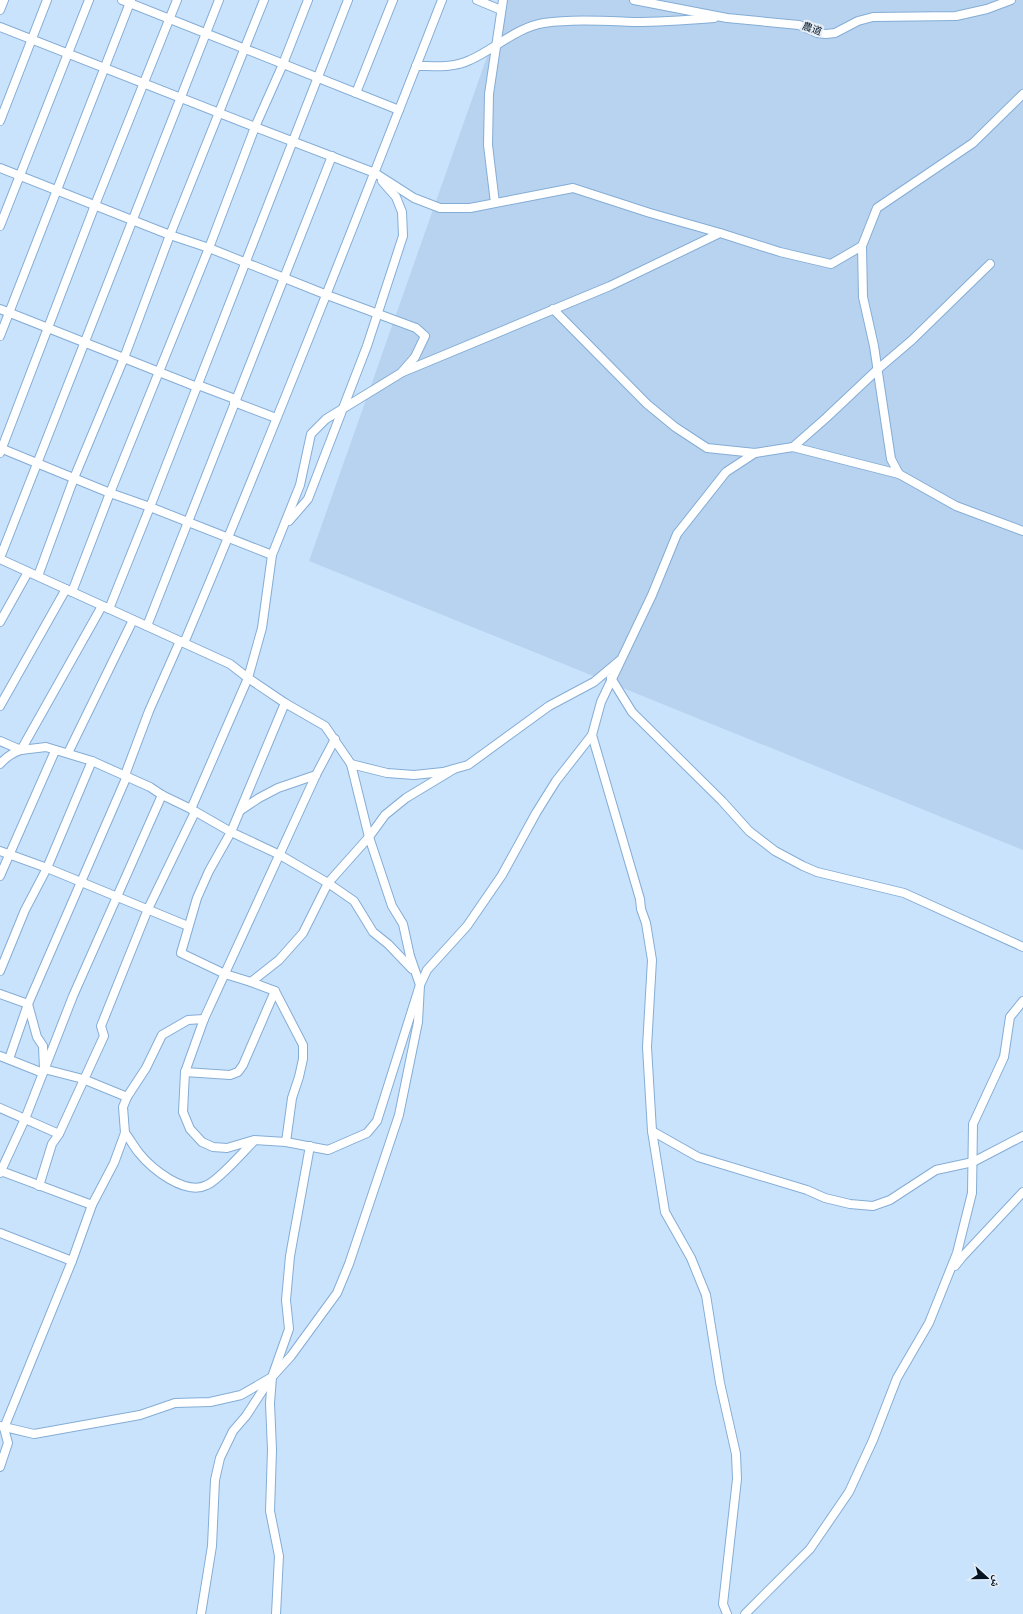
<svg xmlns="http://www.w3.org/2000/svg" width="1023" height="1614" font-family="'Fira Sans Condensed','Noto Naskh Arabic','Noto Sans SC',sans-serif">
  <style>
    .built { fill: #b7d3ef }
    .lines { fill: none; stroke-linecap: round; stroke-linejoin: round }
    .minor-casing { stroke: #84add6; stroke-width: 10 }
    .minor { stroke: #fff; stroke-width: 8 }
    .labels { text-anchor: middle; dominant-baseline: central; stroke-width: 4; stroke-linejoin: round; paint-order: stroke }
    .street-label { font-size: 10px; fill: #051423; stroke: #e6eef7 }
  </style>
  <rect width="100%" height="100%" fill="#cae3fd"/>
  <polygon class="built" points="507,0 1023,0 1023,850 309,561"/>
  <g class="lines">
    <g class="minor-casing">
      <g id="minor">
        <polyline points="122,0 399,110"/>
        <polyline points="477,0 501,10"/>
        <polyline points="634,0 727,18 799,25 817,33 826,34 835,33 858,21 873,17 956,16 987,9 1011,0"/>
        <polyline points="0,10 4,0"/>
        <polyline points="0,27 255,127 375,173 414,198 440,208 470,208 573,188 650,213 720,233"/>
        <path d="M416,66c19,0 38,2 54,-6 25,-11 47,-33 74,-37 29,-4 61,-2 91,-1 27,0 53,-2 79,-4"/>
        <polyline points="356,93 393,0"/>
        <polyline points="0,121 47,0"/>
        <polyline points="0,168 170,235 209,248 327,295 416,328 425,336 415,357 401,373 326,419 311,434 300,485 272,555 262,628 248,678 191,809"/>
        <polyline points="495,203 488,145 489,94 503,0"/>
        <polyline points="0,226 89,0"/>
        <polyline points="862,246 863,297 874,346 891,459 899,474"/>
        <polyline points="0,309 197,387"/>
        <polyline points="553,309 647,404 675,427 707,448 755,453 793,447 899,474 956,506 1023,531"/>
        <polyline points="0,336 131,0"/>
        <polyline points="403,372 610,286 720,233 780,252 831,264 862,246 877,208 973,143 1023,94"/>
        <polyline points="198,385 235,399"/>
        <polyline points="234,402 276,418"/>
        <polyline points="793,447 826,418 878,369 912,340 990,264"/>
        <polyline points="0,448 110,493 150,507 272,555"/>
        <polyline points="0,453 95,205 177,0"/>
        <polyline points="289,521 308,499 367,346 403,236 402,212 396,197 382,181"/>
        <polyline points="0,558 219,0"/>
        <polyline points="0,559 230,664 248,678 285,703 325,726 351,764 369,837 392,906 403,924 410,956 420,985 418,1022 399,1115 349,1264 337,1293 291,1356 272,1377 241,1395 210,1402 175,1403 140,1415 34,1434 0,1426"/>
        <polyline points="38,576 74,478 124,358 170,235 264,0"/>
        <polyline points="72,592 110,493 209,248 255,127 283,64 308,0"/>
        <polyline points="109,609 150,507 348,0"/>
        <polyline points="0,622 28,572"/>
        <polyline points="147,626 332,156"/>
        <path d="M184,643c90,-213 174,-428 258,-643"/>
        <polyline points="611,678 632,712 722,801 749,831 775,851 803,866 817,872 904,893 1023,947"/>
        <polyline points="285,703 231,832 209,871 197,898 181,953 225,974 251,982 279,960 303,933 328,883 369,837 385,815 406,798 454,769"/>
        <polyline points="0,706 66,589"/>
        <polyline points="335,739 316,775 204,1019 185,1072 183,1112 190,1129 202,1142 213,1147 227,1148 254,1140 286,1142 328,1150 367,1133 377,1121 420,985 427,970 467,926 502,875 536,813 556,781 592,735"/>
        <polyline points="0,741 21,750 46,747 92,761 150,787 162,795 191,809 231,832 280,855 328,883 354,901 373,932 388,944 412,969"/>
        <polyline points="68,753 133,620"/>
        <path d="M0,764c6,-7 12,-11 21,-14l81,-144"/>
        <polyline points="351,764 387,773 414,775 443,772 468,765 549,706 594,682 619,661"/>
        <polyline points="125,775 149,711 180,641"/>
        <polyline points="241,810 259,798 278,788 316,775"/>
        <polyline points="0,851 47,868 188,926"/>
        <polyline points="0,876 55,751"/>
        <polyline points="0,971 25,910 47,868 92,761"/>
        <polyline points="251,982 275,991 303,1045 303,1059 299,1077 292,1098 286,1142"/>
        <polyline points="0,994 28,1004 37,1037 43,1046 44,1069 83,1079 127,1097"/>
        <polyline points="0,1056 43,1073"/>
        <polyline points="9,1059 28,1004 127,776"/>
        <polyline points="185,1072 230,1075 238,1072 243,1065 275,991"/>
        <polyline points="0,1108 59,1134"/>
        <polyline points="652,1131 698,1157 807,1190 825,1198 850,1204 873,1206 890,1200 936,1170 973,1162 1023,1136"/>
        <path d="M125,1133c5,6 9,14 14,20 13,16 46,43 68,32 12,-5 37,-34 47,-44"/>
        <polyline points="1,1171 92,1205 114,1163 125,1133 123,1107 127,1097 146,1068 162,1035 188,1020 204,1019"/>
        <polyline points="0,1173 25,1119 73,996 162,795"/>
        <polyline points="39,1186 52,1144 59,1134 104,1036 101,1026 148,909 195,812"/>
        <polyline points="0,1233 72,1261"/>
        <polyline points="955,1266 963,1256 1023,1192"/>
        <polyline points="0,1467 8,1443 4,1428 72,1261 92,1205"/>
        <polyline points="201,1614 212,1546 215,1480 220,1458 233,1431 246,1416 270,1379"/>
        <polyline points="276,1614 279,1556 270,1511 272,1450 270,1403 272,1377 289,1329 286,1300 290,1256 310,1146"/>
        <polyline points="727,1614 723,1604 737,1479 736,1454 720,1383 706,1295 691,1258 665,1212 652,1131 647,1047 652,960 646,923 641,909 640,899 592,735 601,702 652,595 677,534 726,472 755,453"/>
        <polyline points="745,1614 810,1549 849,1492 873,1440 897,1378 929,1323 957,1253 972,1193 973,1124 1004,1057 1010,1017 1023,1001"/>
      </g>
    </g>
    <use href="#minor" class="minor"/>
  </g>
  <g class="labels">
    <g class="street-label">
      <text transform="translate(812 29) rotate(20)">農道</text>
    </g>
  </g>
  <g transform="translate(987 1578) rotate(111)" stroke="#e6eef7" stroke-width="3" paint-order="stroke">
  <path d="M0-3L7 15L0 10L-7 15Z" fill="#051423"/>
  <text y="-6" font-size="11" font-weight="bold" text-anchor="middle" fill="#051423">ش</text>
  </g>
</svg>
